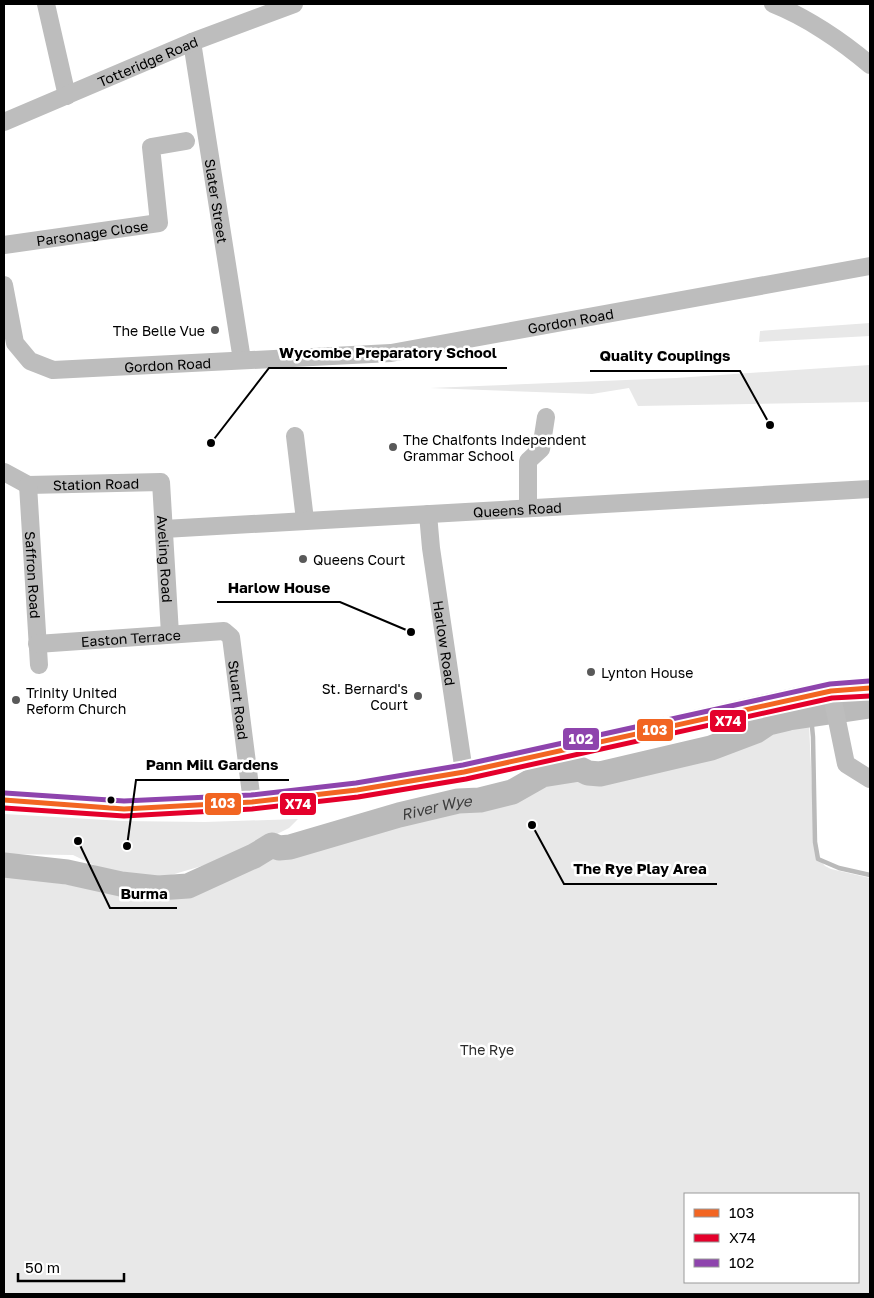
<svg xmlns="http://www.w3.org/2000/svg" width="874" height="1298" font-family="'Golos Text',sans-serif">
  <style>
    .green { fill: #e8e8e8; fill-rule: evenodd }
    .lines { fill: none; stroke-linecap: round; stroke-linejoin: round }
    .stream { stroke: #bababa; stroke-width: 4.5 }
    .river { stroke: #bababa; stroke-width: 25 }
    .minor { stroke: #bdbdbd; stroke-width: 18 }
    .major { stroke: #bdbdbd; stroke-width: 21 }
    .bus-1-casing { stroke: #fff; stroke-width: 9 }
    .bus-2-casing { stroke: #fff; stroke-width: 9 }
    .bus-3-casing { stroke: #fff; stroke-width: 9 }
    .bus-1 { stroke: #f26522; stroke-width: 5 }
    .bus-2 { stroke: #e4002b; stroke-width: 5 }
    .bus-3 { stroke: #8e44ad; stroke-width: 5 }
    .poi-dot { fill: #595959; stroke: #fff; stroke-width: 2 }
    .bus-dot { fill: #000; stroke: #fff; stroke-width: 2 }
    .labels { text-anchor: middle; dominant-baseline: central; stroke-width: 5; stroke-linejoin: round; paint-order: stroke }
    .street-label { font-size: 14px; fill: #000; stroke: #fff }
    .poi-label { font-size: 14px; fill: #000; stroke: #fff; text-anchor: start }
    .park-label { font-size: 14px; fill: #2c2c2c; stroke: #fff }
    .water-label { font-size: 15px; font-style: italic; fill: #3d3d3d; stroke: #fff }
    .leader { fill: none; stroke: #000; stroke-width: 2 }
    .callout-dot { fill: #000; stroke: #fff; stroke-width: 2 }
    .callout-label { font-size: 15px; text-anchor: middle; font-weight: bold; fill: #000; stroke: #fff; stroke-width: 5; stroke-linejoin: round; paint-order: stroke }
    .line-badge { stroke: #fff; stroke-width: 2 }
    .badge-label { font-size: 14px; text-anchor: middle; font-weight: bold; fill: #fff }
  </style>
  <rect width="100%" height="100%" fill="#fff"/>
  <g class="green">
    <polygon points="870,323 870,336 759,342 760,331"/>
    <polygon points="870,365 870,402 638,406 629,388 592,394 430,388 676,378"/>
    <path d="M809,724l6,130 10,12 6,3 39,9v416h-866v-419l124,19h28l26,-5 38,-14 26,-14 140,-40 99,-24 48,-14 89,-12 37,-7 65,-19 25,-11 22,-6zM858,1194v88h-173v-88z"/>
    <polygon points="4,814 123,821 205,822 298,819 289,828 267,839 205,865 161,878 132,876 98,867 73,855 4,854"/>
  </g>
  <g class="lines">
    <polyline class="stream" points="811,716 813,737 815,842 818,859 839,868 870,875"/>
    <path class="river" id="s1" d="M4,865l63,7 54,12 37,4 30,-2 66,-30 18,-11 7,3 11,-1 109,-32 59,-14 22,-1 32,-8 30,-17 38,-6 8,4 12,1 111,-26 45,-17 12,-8 21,-5 81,-12"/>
    <g class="minor">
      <polyline points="46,4 67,96"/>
      <path d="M773,4c33,13 69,37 97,61"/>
      <path id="s2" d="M192,42l50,318"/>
      <path id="s3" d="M4,122l188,-80 102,-38"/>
      <path id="s4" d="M4,245l155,-22 -8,-76 35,-6"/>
      <path id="s5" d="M4,285l11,58 15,18 23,9 338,-17 479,-87"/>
      <polyline points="295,436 305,520"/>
      <polyline points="4,472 28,485"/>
      <path id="s6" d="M28,485l133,-3 9,152"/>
      <path id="s7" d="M28,485l11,180"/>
      <polyline points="528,508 528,461 541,449 546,417"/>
      <path id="s8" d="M428,514l3,34 33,224"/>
      <path id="s9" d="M164,529l706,-40"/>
      <path id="s10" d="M37,644l187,-13 7,6 21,165"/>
      <polyline points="831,691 846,764 870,779"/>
    </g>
    <polyline class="major" points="4,800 124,809 252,802 357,790 464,772 796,698 831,691 870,688"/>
    <g class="bus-1-casing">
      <polyline id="bus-1" points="4,800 124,809 252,802 357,790 464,772 831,691 870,688"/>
    </g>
    <g class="bus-2-casing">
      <polyline id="bus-2" points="4,808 124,816 252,809 358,797 466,779 832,698 870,696"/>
    </g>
    <g class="bus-3-casing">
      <polyline id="bus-3" points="5,793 124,801 251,795 356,783 463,765 830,684 869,681"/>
    </g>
    <use href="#bus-1" class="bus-1"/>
    <use href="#bus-2" class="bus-2"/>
    <use href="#bus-3" class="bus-3"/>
  </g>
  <g class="poi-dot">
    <circle cx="215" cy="330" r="5"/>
    <circle cx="393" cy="447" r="5"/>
    <circle cx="303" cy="559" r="5"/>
    <circle cx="591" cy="672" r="5"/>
    <circle cx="418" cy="696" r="5"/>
    <circle cx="16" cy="700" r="5"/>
  </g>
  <circle class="bus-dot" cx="111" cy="800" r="4.5"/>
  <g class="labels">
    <g class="street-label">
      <text stroke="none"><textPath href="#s3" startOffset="156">Totteridge Road</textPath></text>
      <text stroke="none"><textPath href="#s2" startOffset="161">Slater Street</textPath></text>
      <text stroke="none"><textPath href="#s4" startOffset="89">Parsonage Close</textPath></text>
      <text stroke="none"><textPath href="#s5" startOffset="628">Gordon Road</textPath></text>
      <text stroke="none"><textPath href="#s5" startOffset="222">Gordon Road</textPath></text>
      <text stroke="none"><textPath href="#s6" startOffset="68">Station Road</textPath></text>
      <text stroke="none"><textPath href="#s9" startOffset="354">Queens Road</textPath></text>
      <text stroke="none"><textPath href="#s6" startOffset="210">Aveling Road</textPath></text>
      <text stroke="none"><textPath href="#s7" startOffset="90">Saffron Road</textPath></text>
      <text stroke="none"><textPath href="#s10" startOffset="94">Easton Terrace</textPath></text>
      <text stroke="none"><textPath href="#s8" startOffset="130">Harlow Road</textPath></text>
      <text stroke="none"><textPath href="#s10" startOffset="260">Stuart Road</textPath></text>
    </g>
    <g class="poi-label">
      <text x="205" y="330" text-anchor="end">The Belle Vue</text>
      <text x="403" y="439">The Chalfonts Independent<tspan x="403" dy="16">Grammar School</tspan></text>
      <text x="313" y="559">Queens Court</text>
      <text x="601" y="672">Lynton House</text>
      <text x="408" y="688" text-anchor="end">St. Bernard's<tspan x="408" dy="16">Court</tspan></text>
      <text x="26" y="692">Trinity United<tspan x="26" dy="16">Reform Church</tspan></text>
    </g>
    <g class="park-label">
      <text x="487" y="1049">The Rye</text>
    </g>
    <g class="water-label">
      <text stroke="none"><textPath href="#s1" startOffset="450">River Wye</textPath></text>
    </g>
  </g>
  <path class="leader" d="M211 443L269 368H507M770 425L740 371H590M411 632L340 602H217M127 846L136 780H289M532 825L564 884H717M78 841L110 908H177"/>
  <g class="callout-dot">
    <circle cx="211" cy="443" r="5"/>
    <circle cx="770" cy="425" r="5"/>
    <circle cx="411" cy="632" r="5"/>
    <circle cx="127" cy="846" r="5"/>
    <circle cx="532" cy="825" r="5"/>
    <circle cx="78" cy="841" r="5"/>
  </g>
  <g class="callout-label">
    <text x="388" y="358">Wycombe Preparatory School</text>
    <text x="665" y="361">Quality Couplings</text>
    <text x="279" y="593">Harlow House</text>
    <text x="212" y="770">Pann Mill Gardens</text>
    <text x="640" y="874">The Rye Play Area</text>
    <text x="144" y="899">Burma</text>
  </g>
  <g class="line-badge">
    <rect x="709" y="709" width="38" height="24" rx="5" fill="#e4002b"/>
    <rect x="636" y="718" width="38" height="24" rx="5" fill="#f26522"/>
    <rect x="562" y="727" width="38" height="24" rx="5" fill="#8e44ad"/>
    <rect x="204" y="792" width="38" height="24" rx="5" fill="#f26522"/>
    <rect x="279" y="792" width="38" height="24" rx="5" fill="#e4002b"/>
  </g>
  <g class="badge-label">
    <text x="728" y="726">X74</text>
    <text x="655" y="735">103</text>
    <text x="581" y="744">102</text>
    <text x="223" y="808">103</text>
    <text x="298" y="809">X74</text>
  </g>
  <rect width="874" height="1298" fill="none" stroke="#000000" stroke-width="10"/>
  <rect x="684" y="1193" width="175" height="90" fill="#ffffff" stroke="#999999"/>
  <rect x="694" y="1209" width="25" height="8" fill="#f26522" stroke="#999999"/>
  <text x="729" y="1218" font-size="15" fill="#000000">103</text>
  <rect x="694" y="1234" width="25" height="8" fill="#e4002b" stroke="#999999"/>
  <text x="729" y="1243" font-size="15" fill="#000000">X74</text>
  <rect x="694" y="1259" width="25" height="8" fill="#8e44ad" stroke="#999999"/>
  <text x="729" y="1268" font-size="15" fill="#000000">102</text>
  <path d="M18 1273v8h106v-8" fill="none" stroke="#000000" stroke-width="2.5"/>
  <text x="25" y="1273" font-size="15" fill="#000000" stroke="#ffffff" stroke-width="4" paint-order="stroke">50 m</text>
</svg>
